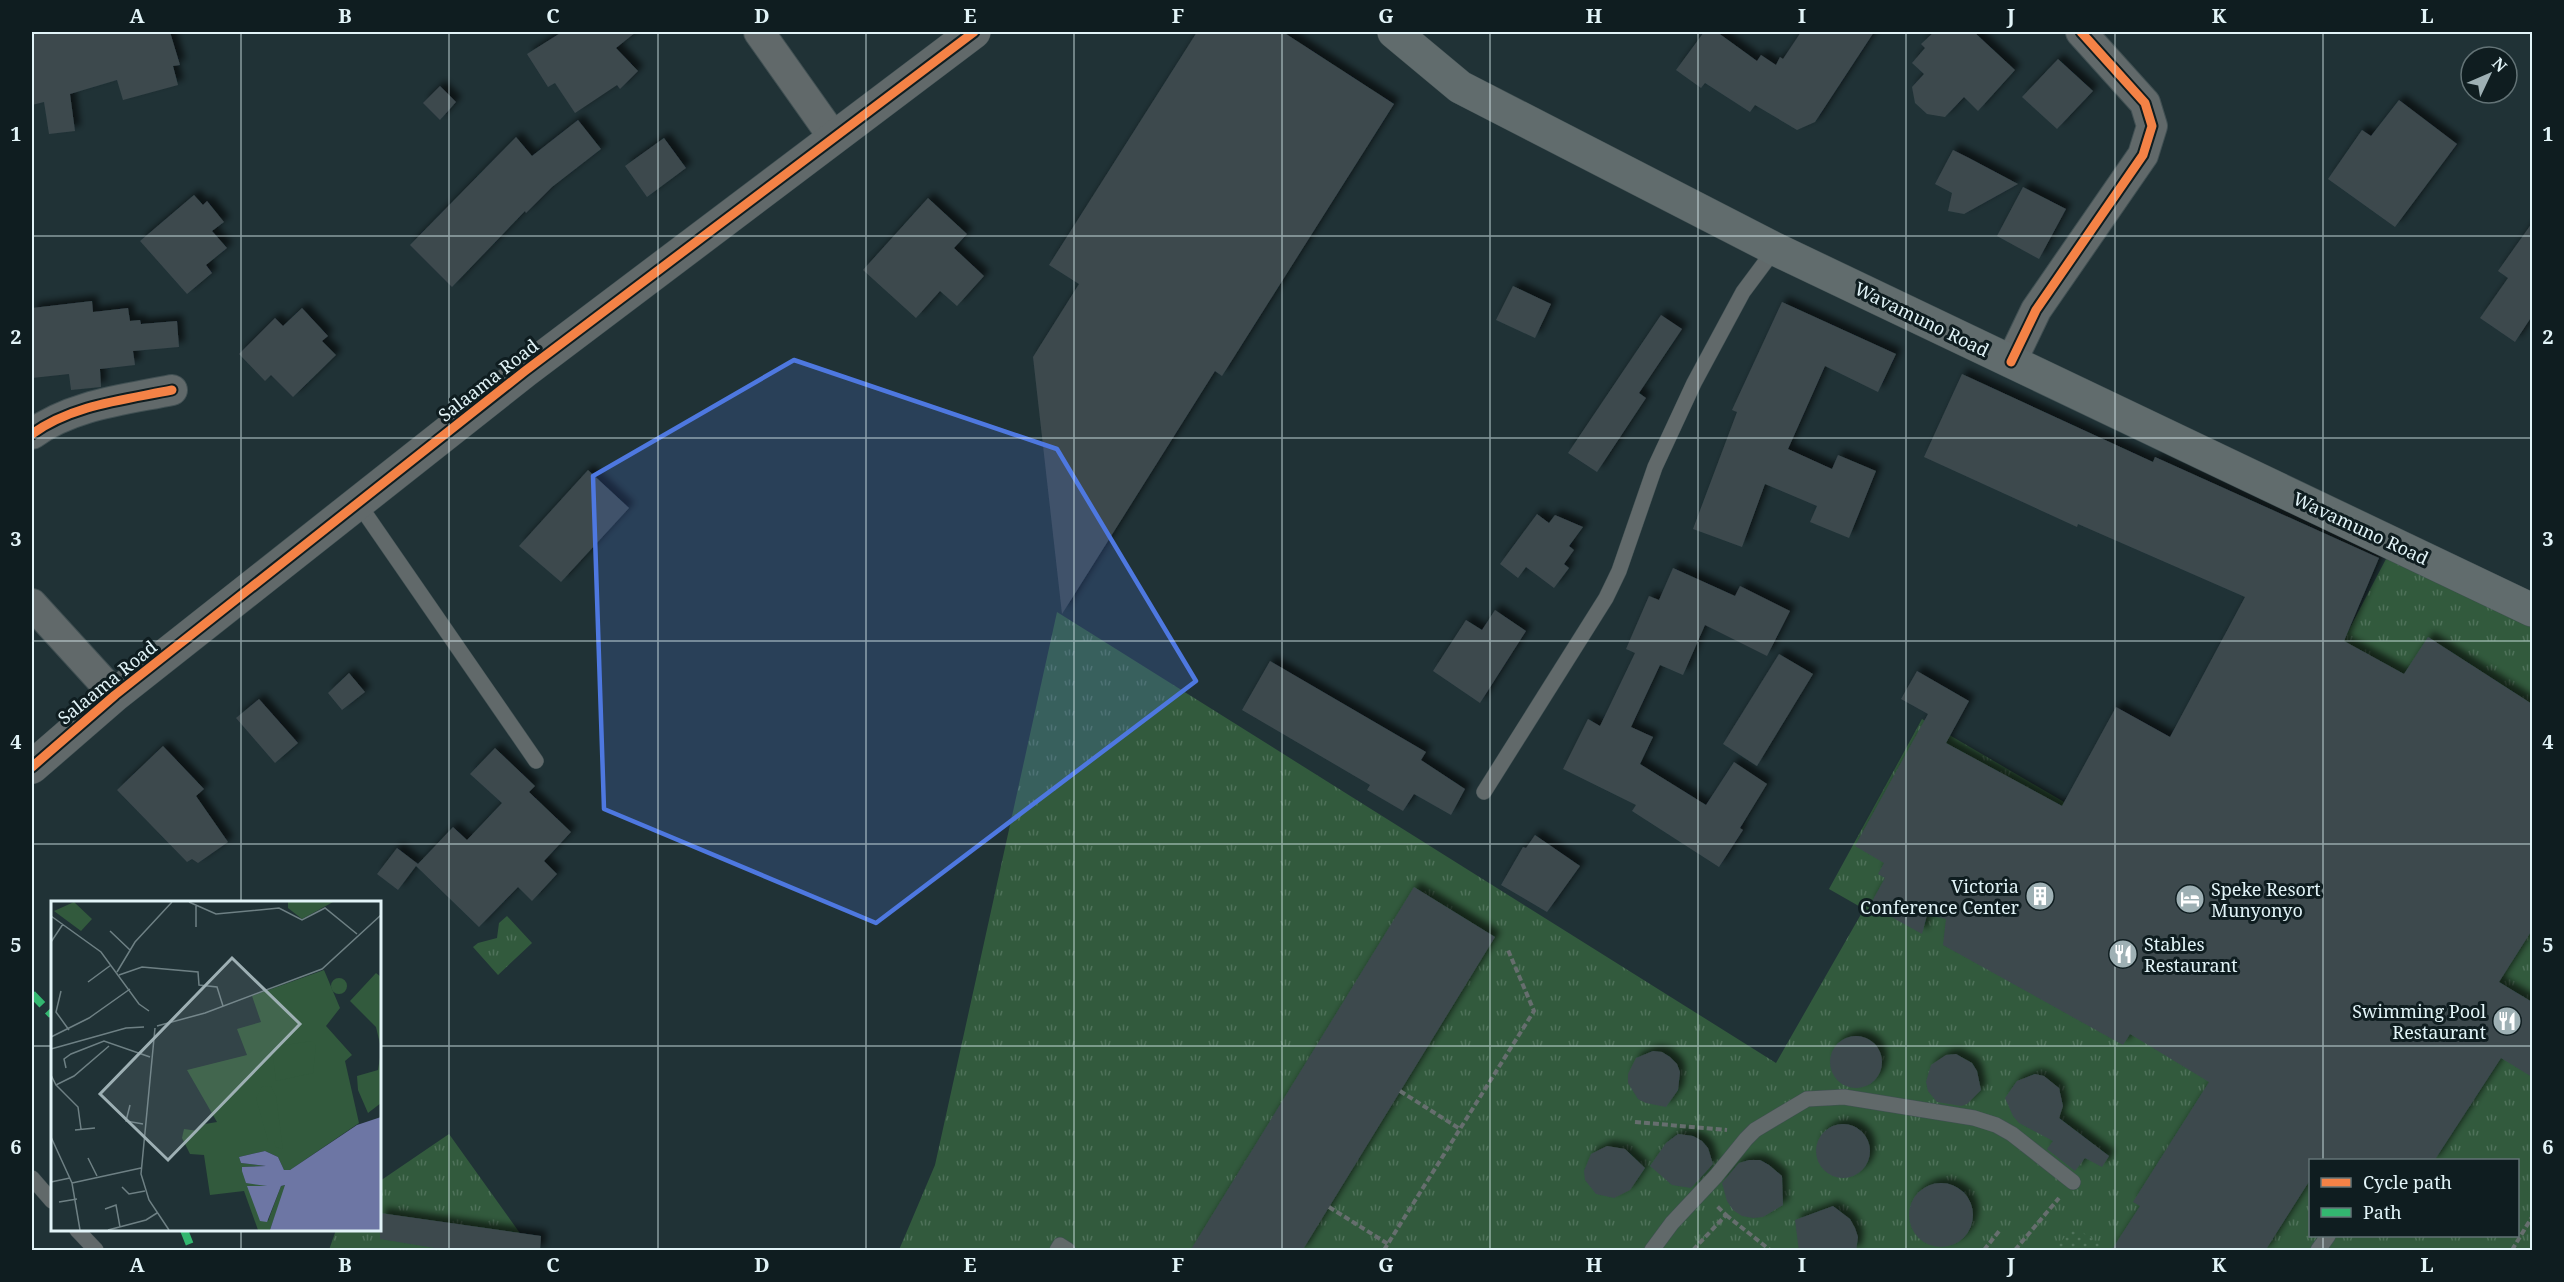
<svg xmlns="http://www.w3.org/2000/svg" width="2564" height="1282" font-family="'Noto Serif',serif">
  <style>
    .grass { fill: url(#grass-tufts); fill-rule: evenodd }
    .garden { fill: url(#garden-dots) }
    .building { fill: #3c494e; filter: url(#shadow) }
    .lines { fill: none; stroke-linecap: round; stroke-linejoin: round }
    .service-casing { stroke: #415053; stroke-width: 16 }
    .minor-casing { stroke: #415053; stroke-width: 32 }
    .tertiary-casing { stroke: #415053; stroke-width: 34 }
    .secondary-casing { stroke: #415053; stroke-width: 34 }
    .path { stroke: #666e6e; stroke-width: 4; stroke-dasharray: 6 3; stroke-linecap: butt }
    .service { stroke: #61696a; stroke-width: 15 }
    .minor { stroke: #61696a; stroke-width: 30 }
    .tertiary { stroke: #61696a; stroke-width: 33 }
    .secondary { stroke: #616c6d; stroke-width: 33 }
    .quiet { stroke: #33b770; stroke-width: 8; stroke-dasharray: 15 8; stroke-linecap: butt }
    .cycleway-casing { stroke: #0f1d20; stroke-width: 13 }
    .cycleway { stroke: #f48246; stroke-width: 9 }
    .marked { fill: #4e78e0; fill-opacity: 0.2; stroke: #4e78e0; stroke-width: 4.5; stroke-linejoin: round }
    .grid { fill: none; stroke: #e2f4f8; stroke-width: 1.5; stroke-opacity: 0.55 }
    .labels { text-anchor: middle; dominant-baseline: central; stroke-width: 6; stroke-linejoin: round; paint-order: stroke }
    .street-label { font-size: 18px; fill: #e2f4f8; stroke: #0f1d20 }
    .poi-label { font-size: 18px; fill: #e2f4f8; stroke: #0f1d20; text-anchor: end }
    .inset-road { fill: none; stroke: #6e8084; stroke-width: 1.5 }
    .view { fill: #9eb0b4; fill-opacity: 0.15; stroke: #9eb0b4; stroke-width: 3 }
    .inset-edge { fill: none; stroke: #e2f4f8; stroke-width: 3 }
    .neatline { fill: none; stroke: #e2f4f8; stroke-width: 2 }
    .grid-label { font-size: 20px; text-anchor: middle; font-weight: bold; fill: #e2f4f8 }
  </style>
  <defs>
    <pattern id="grass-tufts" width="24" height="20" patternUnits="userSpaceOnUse" patternTransform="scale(1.5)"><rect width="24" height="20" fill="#325a3d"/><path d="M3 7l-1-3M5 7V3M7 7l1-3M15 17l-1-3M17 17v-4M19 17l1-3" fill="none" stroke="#4f725a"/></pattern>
    <pattern id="garden-dots" width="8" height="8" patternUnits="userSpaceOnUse" patternTransform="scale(1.5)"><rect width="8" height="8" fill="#325a3d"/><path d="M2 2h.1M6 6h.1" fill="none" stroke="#4f725a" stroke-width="1.8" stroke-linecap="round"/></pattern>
    <filter id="shadow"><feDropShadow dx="5.5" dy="-5.5" stdDeviation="3" flood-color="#0009"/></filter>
  </defs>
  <rect width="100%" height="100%" fill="#203236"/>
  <g class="grass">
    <path d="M2387,557l145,70v623h-1633l36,-85 122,-553 719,451 88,-154 -35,-20 93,-170 291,170zM2310,1160h208v76h-208z"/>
    <polygon points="507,916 532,943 498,975 473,947 478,943 497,938 499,923"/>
    <polygon points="449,1134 532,1250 329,1250 336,1230 380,1230 380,1181"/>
  </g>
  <polygon class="garden" points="2074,1226 2107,1250 2054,1250"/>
  <g class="building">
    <polygon points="32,32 170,32 180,65 173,66 178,85 123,100 117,80 70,94 75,131 49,134 44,102 32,105"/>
    <polygon points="562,32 636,32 616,48 638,71 620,89 617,85 575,113 555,83 548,87 527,54"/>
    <polygon points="1197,32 1283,32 1394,104 1222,376 1215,371 1062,614 1033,357 1079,284 1049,265"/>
    <polygon points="1704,32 1717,32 1757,61 1761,55 1776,65 1780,57 1783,59 1801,32 1874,32 1815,122 1797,130 1755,105 1750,112 1705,83 1701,88 1676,70"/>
    <polygon points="1934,32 1974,32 2015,70 1978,111 1964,97 1945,117 1927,114 1915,103 1912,87 1924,74 1912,63 1925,48 1921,44"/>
    <polygon points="2058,59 2093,91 2057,129 2022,97"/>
    <polygon points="440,86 456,102 440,120 423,103"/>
    <polygon points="2399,100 2457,144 2395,227 2328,179 2362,130 2371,136"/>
    <polygon points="578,120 601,149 552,187 526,213 525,211 452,287 410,245 516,137 532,156"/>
    <polygon points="664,138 686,168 647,197 625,166"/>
    <polygon points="1953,150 1969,158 2018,184 1964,214 1948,211 1952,193 1935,184"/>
    <polygon points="2023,187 2066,209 2039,259 1997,236"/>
    <polygon points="194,195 203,205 207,201 224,222 212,231 227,248 206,265 212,273 187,294 140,241"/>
    <polygon points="928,198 967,234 954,248 984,276 957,306 940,291 916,318 863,270"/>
    <polygon points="2532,223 2532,316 2515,342 2480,318 2508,278 2498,271"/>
    <polygon points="1513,286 1551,304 1535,338 1496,320"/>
    <polygon points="92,301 93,312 128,308 130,321 140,320 141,324 177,321 179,347 133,351 135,365 100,369 101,387 71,390 69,374 32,378 32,308"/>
    <polygon points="1782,302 1896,354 1878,392 1825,366 1788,449 1832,469 1838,455 1876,471 1849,538 1810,522 1817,506 1765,484 1742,547 1693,529 1737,412 1732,410"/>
    <polygon points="302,308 328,336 322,341 336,355 293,397 271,375 265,381 239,354 275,318 283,326"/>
    <polygon points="1661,315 1682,329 1639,393 1646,398 1597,472 1568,453"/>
    <polygon points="1962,374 2153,462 2155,457 2379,558 2344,641 2404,674 2428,637 2532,704 2532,930 2499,982 2532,1002 2532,1077 2501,1058 2434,1161 2310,1161 2310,1180 2265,1251 2111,1251 2140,1206 2133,1202 2209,1082 2130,1034 2123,1045 1943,945 1946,919 1927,915 1922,934 1870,905 1885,878 1878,874 1884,863 1855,846 1928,714 1901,699 1917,671 1969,701 1946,743 2062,806 2116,707 2170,737 2245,597 2078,524 2077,527 1924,457"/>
    <polygon points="588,470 629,508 561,582 519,546"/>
    <polygon points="1537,514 1549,523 1555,515 1583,527 1569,546 1574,550 1564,564 1569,568 1554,588 1526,567 1518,578 1500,564"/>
    <polygon points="1673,568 1735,596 1740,586 1790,611 1767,656 1705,625 1683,675 1660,665 1631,727 1653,737 1640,764 1706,805 1734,762 1767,784 1740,828 1743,830 1719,867 1632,811 1636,805 1563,769 1588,719 1600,726 1635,653 1626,649 1649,596 1659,600"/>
    <polygon points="1495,610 1526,631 1480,703 1433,671 1466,620 1482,630"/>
    <polygon points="1779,654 1813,674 1757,766 1723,744"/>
    <polygon points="1270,661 1426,752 1421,760 1465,789 1451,815 1414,794 1403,811 1367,790 1370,785 1242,710"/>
    <polygon points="349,673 365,692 342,710 328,693"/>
    <polygon points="259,699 298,743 275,763 236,718"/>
    <polygon points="163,746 204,789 196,796 228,842 198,863 192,859 187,862 117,790"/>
    <polygon points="495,748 535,786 529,792 571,832 544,861 557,874 532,901 518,887 479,927 416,866 398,890 377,874 397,848 418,864 453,827 467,840 502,803 470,774"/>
    <polygon points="1535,835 1580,866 1547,912 1501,885 1523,847 1526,848"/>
    <polygon points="1414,887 1495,937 1302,1251 1190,1251"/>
    <circle cx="1856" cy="1062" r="26"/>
    <polygon points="1653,1051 1662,1052 1670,1057 1677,1064 1680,1072 1678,1090 1666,1107 1646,1103 1638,1099 1628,1083 1628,1074 1636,1058"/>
    <polygon points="1956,1054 1972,1063 1977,1071 1981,1090 1967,1104 1961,1106 1937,1102 1928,1091 1926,1082 1931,1065 1946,1055"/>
    <polygon points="2035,1074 2044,1076 2059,1088 2063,1106 2059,1118 2109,1156 2102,1167 2085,1158 2075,1171 2047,1149 2053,1141 2019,1123 2013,1116 2005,1098 2017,1081"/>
    <circle cx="1843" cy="1151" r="27"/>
    <polygon points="1678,1134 1693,1136 1702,1141 1708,1148 1713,1164 1691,1188 1672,1185 1650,1166 1666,1143"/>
    <polygon points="1607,1146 1625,1149 1645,1168 1630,1190 1614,1198 1596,1194 1585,1180 1584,1171 1591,1154"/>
    <polygon points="1749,1160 1760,1160 1769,1165 1782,1176 1783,1205 1763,1217 1753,1218 1742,1216 1733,1210 1727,1201 1722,1183 1739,1163"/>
    <circle cx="1941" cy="1215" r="32"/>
    <polygon points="1833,1206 1850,1219 1855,1228 1858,1237 1856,1251 1799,1251 1795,1220"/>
    <polygon points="380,1213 541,1236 540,1251 453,1251 380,1239"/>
  </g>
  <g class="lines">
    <g class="service-casing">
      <g id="service">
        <polyline points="358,503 536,761"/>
        <polyline points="1484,792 1606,598 1619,571 1655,467 1694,383 1743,292 1775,249"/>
        <polyline points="32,1178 52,1201"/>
        <polyline points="77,1230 96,1250"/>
        <polyline points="1057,1250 1060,1245 1068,1250"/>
        <polyline points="1652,1250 1672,1223 1716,1176 1746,1139 1755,1130 1807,1099 1844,1097 1974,1118 1996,1125 2012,1134 2073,1182"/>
        <polyline points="2318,1250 2328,1236"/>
      </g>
    </g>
    <g class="minor-casing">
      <g id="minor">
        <polyline points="759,32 834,138"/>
        <polyline points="2011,362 2036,310 2143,155 2152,126 2145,103 2081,32"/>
        <path d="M32,434c40,-29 91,-34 140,-44"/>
        <polyline points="32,604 115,695"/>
      </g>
    </g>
    <g class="tertiary-casing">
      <polyline id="tertiary" points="32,767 115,695 525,371 974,32"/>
    </g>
    <g class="secondary-casing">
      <polyline id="secondary" points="1394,32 1460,87 1775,249 2532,610"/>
    </g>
    <g class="path">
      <polyline points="1400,1091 1460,1129"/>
      <polyline points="1635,1122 1727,1130"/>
      <polyline points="1329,1207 1388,1244"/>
      <polyline points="1726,1215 1770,1250"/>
      <polyline points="1384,1250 1534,1011 1508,950"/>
      <polyline points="1693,1250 1726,1215 1717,1206"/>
      <polyline points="1984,1250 2000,1230"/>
      <polyline points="2015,1250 2059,1198"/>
      <polyline points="2081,1250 2085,1250"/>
      <polyline points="2512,1250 2532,1217"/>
    </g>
    <use href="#service" class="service"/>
    <use href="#minor" class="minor"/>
    <use href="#tertiary" class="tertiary"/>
    <use href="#secondary" class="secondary"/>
    <g class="quiet">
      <polyline points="32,994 52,1015"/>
      <polyline points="184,1230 192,1250"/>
    </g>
    <g class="cycleway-casing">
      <g id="cycleway">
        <polyline points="2011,362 2036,310 2143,155 2152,126 2145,103 2081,32"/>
        <path d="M32,434c40,-29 91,-34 140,-44"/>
        <polyline points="32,767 115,695 525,371 974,32"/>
      </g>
    </g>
    <use href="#cycleway" class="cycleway"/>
  </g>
  <path class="marked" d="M794,360l263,89 139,232 -320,242 -272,-114 -11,-333z"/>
  <path class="grid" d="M241,32v870M449,32v1218M658,32v1218M866,32v1218M1074,32v1218M1282,32v1218M1490,32v1218M1698,32v1218M1906,32v1218M2115,32v1218M2323,32v1128M32,236h2500M32,438h2500M32,641h2500M32,844h2500M32,1046h20M380,1046h2152M241,1230v20M2323,1236v14"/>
  <defs>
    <g id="building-disc" transform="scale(1.5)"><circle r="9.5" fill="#9eb0b4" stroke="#0f1d20"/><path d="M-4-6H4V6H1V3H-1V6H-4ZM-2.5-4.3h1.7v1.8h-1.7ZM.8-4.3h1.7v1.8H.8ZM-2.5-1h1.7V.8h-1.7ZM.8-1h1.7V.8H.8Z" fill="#fff"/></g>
    <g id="hotel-disc" transform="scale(1.5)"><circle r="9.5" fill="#9eb0b4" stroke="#0f1d20"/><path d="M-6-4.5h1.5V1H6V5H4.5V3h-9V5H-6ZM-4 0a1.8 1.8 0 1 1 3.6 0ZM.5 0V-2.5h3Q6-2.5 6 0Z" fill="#fff"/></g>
    <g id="restaurant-disc" transform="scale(1.5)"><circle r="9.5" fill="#9eb0b4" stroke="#0f1d20"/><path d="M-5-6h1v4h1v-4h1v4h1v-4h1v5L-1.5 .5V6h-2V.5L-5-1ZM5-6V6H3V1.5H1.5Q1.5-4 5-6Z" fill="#fff"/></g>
  </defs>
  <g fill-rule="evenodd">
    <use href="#building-disc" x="2040" y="896"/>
    <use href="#hotel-disc" x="2190" y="899"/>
    <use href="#restaurant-disc" x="2123" y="954"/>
    <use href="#restaurant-disc" x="2507" y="1021"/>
  </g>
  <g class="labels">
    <g class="street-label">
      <text transform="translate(1922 319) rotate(26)">Wavamuno Road</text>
      <text transform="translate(488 380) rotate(-38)">Salaama Road</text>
      <text transform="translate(2361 528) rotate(25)">Wavamuno Road</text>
      <text transform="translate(107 682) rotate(-39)">Salaama Road</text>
    </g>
    <g class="poi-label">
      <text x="2019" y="886">Victoria<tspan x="2019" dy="21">Conference Center</tspan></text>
      <text x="2211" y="889" text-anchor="start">Speke Resort<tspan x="2211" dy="21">Munyonyo</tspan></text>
      <text x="2144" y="944" text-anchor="start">Stables<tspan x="2144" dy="21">Restaurant</tspan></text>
      <text x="2486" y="1011">Swimming Pool<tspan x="2486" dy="21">Restaurant</tspan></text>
    </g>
  </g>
  <g transform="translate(51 901)">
    <rect width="330" height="330" fill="#203236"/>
    <path d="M237,1h45l-31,17 -14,-11zM273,69l16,38 -14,18 26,29 -7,6 14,62 -69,47h-6l-6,-13 -13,-6 -26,6 2,6 25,3 -24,1 25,19h-19l20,35 13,-35 5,-1 -16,45h-12l-14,-39 -34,4 -6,-40 -14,-1 -8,-16 2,-9 14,2 7,-7 12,-2 -30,-52 60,-15 -10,-26 24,-7 -9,-26zM325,72l5,4v71l-5,-21 -26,-26zM330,150v52l-13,10 -10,-23 -1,-14 21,-6z" fill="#325a3d"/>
    <path d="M261,140l4,4 -3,28 -37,8 -4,-34zM220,185l5,10 7,54 -7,-3 -2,-6h-6l-12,-43 6,-11z" fill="#325a3d"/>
    <path d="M23,1l18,17 -11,12 -27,-20zM280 85a8 8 0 1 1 16 0a8 8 0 1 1-16 0Z" fill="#325a3d"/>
    <path d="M330,216v113h-111l15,-45 -4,1 -14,36 -7,-1 -13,-35h20l-21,-3 -4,-12v-4l24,-1 -25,-3 -2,-6 26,-6 13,6 6,13h6l67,-45z" fill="#6d76a4"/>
    <path class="inset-road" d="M138,1l27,12 63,-6 23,12 23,-12 32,26M145,5v21M0,15l50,36 38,52 10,7M59,30l20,19M0,41l12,-18M66,71l18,-30 37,-40M68,74l23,-8 56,5 1,13 18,2 6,19M37,81l23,-17M10,90l-5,21 13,18M106,125l48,-13 117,-44 59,-54M104,127l-14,146 8,26 20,30M0,136l38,-19 41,-29M0,148l75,-21 18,-1M15,167l-2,-9 7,-5 33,-13 46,16M0,174l5,10 18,-9 35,-30M5,184l22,22 3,22M79,204l-4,16 17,3M24,229l20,-2M0,236l21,46 8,47M37,257l9,18M0,281l19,-4M21,282l69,-15M71,286l7,7 16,-3M8,301l18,-3M54,308l11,-4 4,22M57,329l38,-10 11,-7"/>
    <path class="view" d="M181,57l68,66 -132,136 -68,-66z"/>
    <rect width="330" height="330" class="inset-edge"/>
  </g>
  <rect width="2564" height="1282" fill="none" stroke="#0f1d20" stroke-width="66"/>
  <rect x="2309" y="1159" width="210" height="78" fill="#0f1d20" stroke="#637376" stroke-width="1.5"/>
  <rect x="2321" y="1178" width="30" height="9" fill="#f48246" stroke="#637376" stroke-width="1.5"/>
  <text x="2363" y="1189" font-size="18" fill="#e2f4f8">Cycle path</text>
  <rect x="2321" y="1208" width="30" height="9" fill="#33b770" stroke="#637376" stroke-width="1.5"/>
  <text x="2363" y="1219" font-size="18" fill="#e2f4f8">Path</text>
  <g transform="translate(2489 75) rotate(46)"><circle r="28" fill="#0f1d20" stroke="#637376" stroke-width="1.5"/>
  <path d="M0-4.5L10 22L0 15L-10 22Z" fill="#9eb0b4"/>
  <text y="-9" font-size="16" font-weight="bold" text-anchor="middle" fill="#e2f4f8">N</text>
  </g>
  <rect x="33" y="33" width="2498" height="1216" class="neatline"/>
  <g class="grid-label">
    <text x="137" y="23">A</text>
    <text x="345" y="23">B</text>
    <text x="553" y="23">C</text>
    <text x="762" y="23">D</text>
    <text x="970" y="23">E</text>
    <text x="1178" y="23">F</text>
    <text x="1386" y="23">G</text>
    <text x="1594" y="23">H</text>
    <text x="1802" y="23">I</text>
    <text x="2011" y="23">J</text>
    <text x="2219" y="23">K</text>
    <text x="2427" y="23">L</text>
    <text x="16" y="141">1</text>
    <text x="2548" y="141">1</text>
    <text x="16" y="344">2</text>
    <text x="2548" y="344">2</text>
    <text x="16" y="546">3</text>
    <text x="2548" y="546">3</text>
    <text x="16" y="749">4</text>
    <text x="2548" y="749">4</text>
    <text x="16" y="952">5</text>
    <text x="2548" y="952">5</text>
    <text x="16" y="1154">6</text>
    <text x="2548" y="1154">6</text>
    <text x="137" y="1272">A</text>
    <text x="345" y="1272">B</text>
    <text x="553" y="1272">C</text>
    <text x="762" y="1272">D</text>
    <text x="970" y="1272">E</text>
    <text x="1178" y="1272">F</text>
    <text x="1386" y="1272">G</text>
    <text x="1594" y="1272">H</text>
    <text x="1802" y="1272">I</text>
    <text x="2011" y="1272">J</text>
    <text x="2219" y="1272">K</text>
    <text x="2427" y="1272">L</text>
  </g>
</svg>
